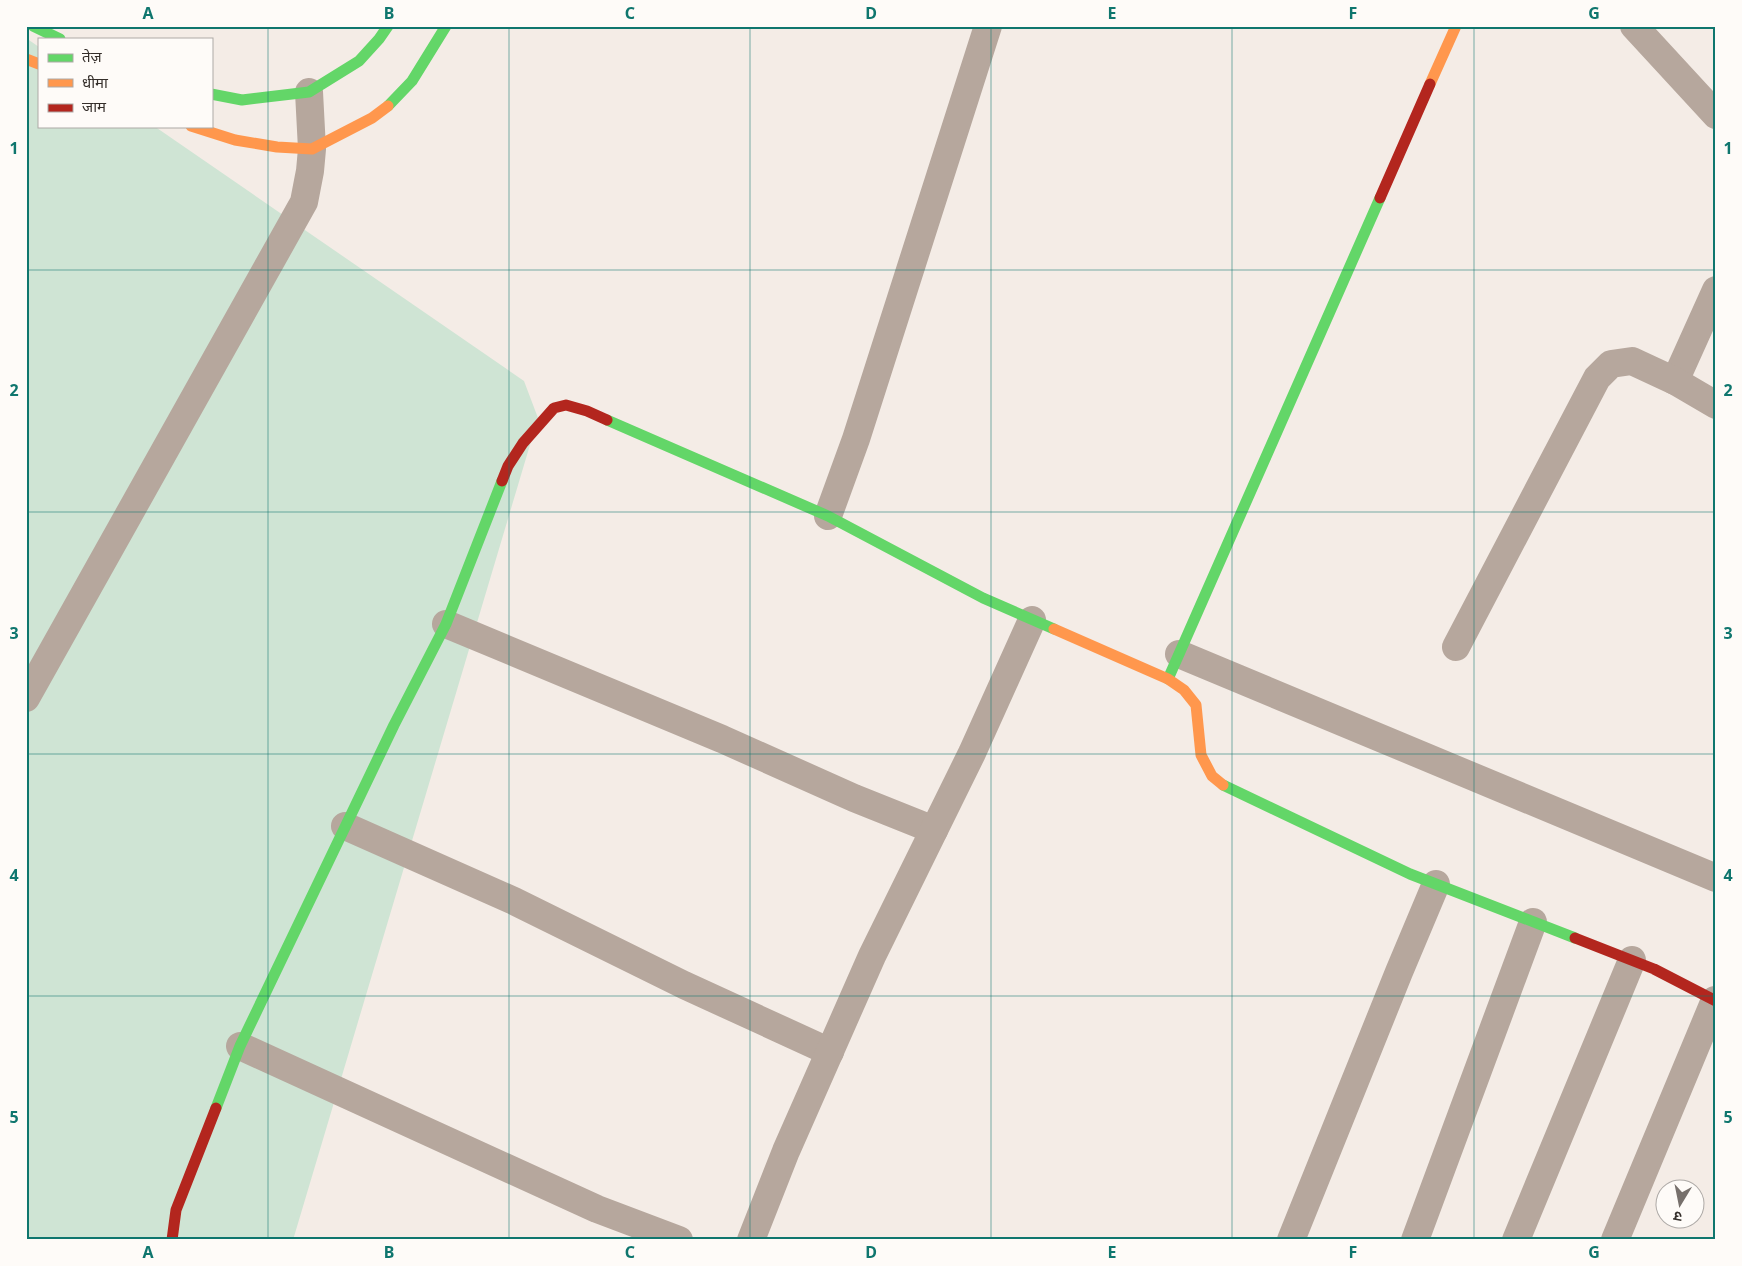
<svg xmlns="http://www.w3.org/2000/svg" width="1742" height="1266" font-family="'Noto Sans','Noto Sans Devanagari',sans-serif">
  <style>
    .green { fill: #cfe4d4 }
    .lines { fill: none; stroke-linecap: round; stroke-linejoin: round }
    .street { stroke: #b6a79d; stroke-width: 28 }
    .fast { stroke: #63d668; stroke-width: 11 }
    .slow { stroke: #ff974d; stroke-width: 11 }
    .jam { stroke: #b3261e; stroke-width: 11 }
    .grid { fill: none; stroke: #0f766e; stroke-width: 1; stroke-opacity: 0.55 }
    .neatline { fill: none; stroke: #0f766e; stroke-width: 2 }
    .grid-label { font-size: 16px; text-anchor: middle; font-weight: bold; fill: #0f766e }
  </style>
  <rect width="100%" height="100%" fill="#f4ece6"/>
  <polygon class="green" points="26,38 39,47 39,126 154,126 524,381 538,418 293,1240 26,1240"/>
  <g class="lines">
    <g class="street">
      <polyline points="1634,26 1716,115"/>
      <polyline points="1675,381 1716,290"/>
      <polyline points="828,516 856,439 988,26"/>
      <polyline points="446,624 722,739 854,798 934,830"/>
      <polyline points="1456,647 1597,378 1611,364 1632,361 1675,381 1716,405"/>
      <polyline points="1179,654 1716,878"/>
      <polyline points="26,698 304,202 310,171 312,149 309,92"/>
      <polyline points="345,826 514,901 684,985 830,1052"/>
      <polyline points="240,1046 597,1209 679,1240"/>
      <polyline points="751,1240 786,1151 872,956 972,753 1032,620"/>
      <polyline points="1291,1240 1399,972 1436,884"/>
      <polyline points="1415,1240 1533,922"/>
      <polyline points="1516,1240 1632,960"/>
      <polyline points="1615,1240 1715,1000"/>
    </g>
    <g class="fast">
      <polyline points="33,26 60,39"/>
      <polyline points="211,94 242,100 309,92 359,61 379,39 388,26"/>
      <polyline points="388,106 412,81 446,26"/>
      <polyline points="607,420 828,516 983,598 1054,629"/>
      <polyline points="1168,679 1380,198"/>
      <polyline points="1223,785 1410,874 1575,938"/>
      <polyline points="216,1108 240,1046 394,725 446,624 502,481"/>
    </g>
    <g class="slow">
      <polyline points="26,59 39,64"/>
      <polyline points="1430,84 1456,26"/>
      <polyline points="191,126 235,140 277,147 312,149 372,118 388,106"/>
      <polyline points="1054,629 1168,679 1184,690 1196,705 1201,755 1212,776 1223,785"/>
    </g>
    <g class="jam">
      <polyline points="1380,198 1430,84"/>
      <polyline points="502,481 508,466 523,443 554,408 566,405 587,411 607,420"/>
      <polyline points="1575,938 1654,969 1716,1001"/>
      <polyline points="172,1240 176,1210 216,1108"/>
    </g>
  </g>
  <path class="grid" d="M268,26v1214M509,26v1214M750,26v1214M991,26v1214M1232,26v1214M1474,26v1214M26,270h1690M26,512h1690M26,754h1690M26,996h1690"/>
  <rect width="1742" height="1266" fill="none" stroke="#fefbf8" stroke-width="55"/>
  <rect x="38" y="38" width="175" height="90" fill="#fefbf8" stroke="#ada9a6"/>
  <rect x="48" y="54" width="25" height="8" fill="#63d668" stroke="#ada9a6"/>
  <text x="82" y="62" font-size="15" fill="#342e2a">तेज़</text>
  <rect x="48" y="79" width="25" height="8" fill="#ff974d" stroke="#ada9a6"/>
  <text x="82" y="88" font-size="15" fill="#342e2a">धीमा</text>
  <rect x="48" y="104" width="25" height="8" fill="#b3261e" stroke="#ada9a6"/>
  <text x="82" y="112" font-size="15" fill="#342e2a">जाम</text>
  <g transform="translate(1680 1204) rotate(190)"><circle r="24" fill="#fefbf8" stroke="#ada9a6"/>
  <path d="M0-4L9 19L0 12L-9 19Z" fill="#77706c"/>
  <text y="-8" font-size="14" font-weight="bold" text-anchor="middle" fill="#342e2a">उ</text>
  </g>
  <rect x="28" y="28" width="1686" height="1210" class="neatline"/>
  <g class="grid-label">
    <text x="148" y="19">A</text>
    <text x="389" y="19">B</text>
    <text x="630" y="19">C</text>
    <text x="871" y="19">D</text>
    <text x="1112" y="19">E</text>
    <text x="1353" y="19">F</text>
    <text x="1594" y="19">G</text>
    <text x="14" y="154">1</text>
    <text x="1728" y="154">1</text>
    <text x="14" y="396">2</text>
    <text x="1728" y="396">2</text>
    <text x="14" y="639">3</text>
    <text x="1728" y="639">3</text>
    <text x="14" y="881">4</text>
    <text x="1728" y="881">4</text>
    <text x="14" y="1123">5</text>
    <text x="1728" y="1123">5</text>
    <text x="148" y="1258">A</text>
    <text x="389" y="1258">B</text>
    <text x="630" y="1258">C</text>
    <text x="871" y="1258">D</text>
    <text x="1112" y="1258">E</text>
    <text x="1353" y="1258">F</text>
    <text x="1594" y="1258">G</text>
  </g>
</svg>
